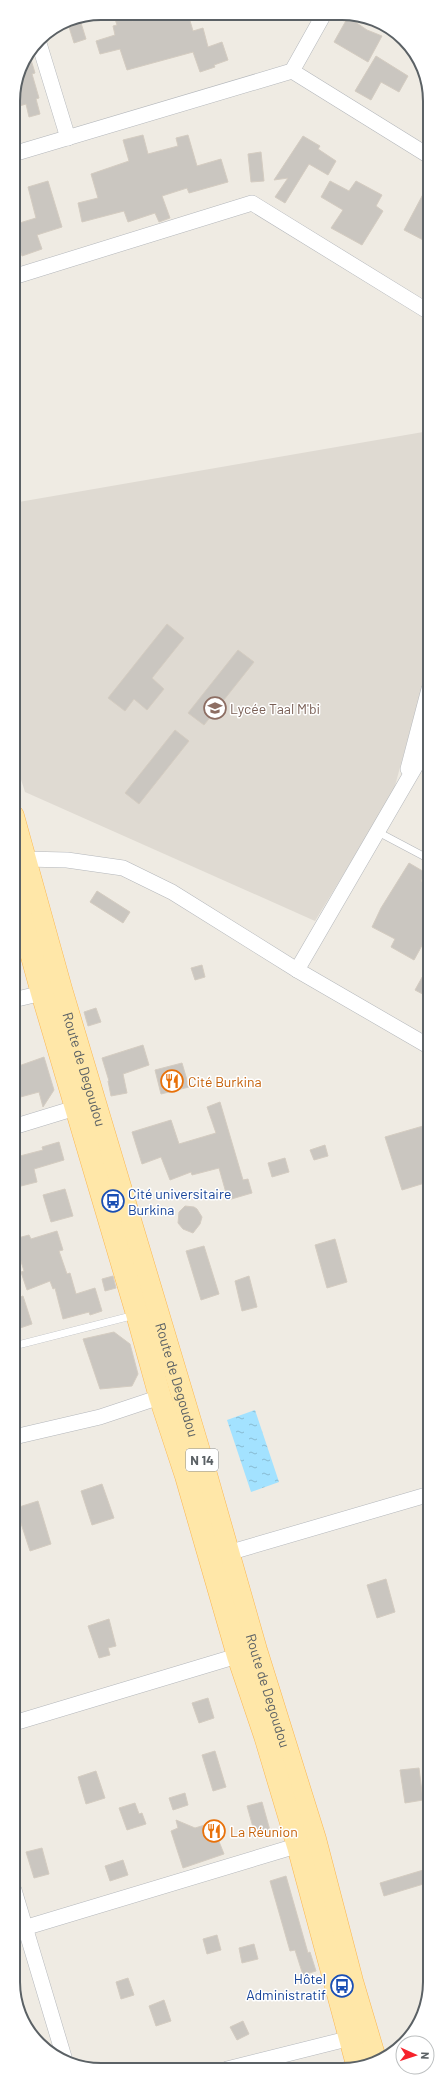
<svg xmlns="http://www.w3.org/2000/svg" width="443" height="2083" font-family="Barlow,sans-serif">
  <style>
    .education { fill: #dfdad2 }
    .water { fill: url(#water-ripples) }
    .building { fill: #cac6c0; stroke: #d4ccc1 }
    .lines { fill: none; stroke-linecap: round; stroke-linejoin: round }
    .service-casing { stroke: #b4b7bb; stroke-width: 8 }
    .minor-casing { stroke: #b4b7bb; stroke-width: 16 }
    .primary-casing { stroke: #fcb750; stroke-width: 23 }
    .service { stroke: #fff; stroke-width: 7 }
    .minor { stroke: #fff; stroke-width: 15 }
    .primary { stroke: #ffe7a8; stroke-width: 22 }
    .labels { text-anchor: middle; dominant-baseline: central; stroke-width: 3; stroke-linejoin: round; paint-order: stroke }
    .shield { fill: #fff; stroke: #8c9093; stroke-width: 1 }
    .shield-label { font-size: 13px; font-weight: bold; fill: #5b6165 }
    .education-label { font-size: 14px; fill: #785e54; stroke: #fff; text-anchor: start }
    .street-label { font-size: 14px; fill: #5b6165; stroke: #fff }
    .food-label { font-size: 14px; fill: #c56008; stroke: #fff; text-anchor: start }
    .transit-label { font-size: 14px; fill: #164399; stroke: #fff; text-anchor: start }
    .rim { fill: none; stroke: #5b6165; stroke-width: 2 }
  </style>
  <defs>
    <pattern id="water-ripples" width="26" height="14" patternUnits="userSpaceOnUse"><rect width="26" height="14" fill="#a3e2ff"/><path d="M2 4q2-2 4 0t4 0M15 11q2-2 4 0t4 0" fill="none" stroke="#88bbd2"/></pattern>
  </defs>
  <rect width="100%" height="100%" fill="#efebe3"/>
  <polygon class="education" points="429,431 429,662 393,793 315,921 25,792 13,754 13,503"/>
  <polygon class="water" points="255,1410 279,1482 251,1492 227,1420"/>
  <g class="building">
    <polygon points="113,13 129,13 132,21 156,13 188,14 193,31 203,28 208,47 222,42 228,60 214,65 215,67 200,72 193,52 127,70 120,49 100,54 96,41 115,35 113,26 117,25"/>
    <polygon points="348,17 367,30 382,36 368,62 334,42"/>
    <polygon points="81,23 86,39 74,43 69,27"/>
    <polygon points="29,53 35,73 32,74 39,98 36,99 40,114 29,117 26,104 13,108 13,95 20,67"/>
    <polygon points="376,56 408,76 399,92 381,82 371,100 355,91"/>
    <polygon points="143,135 148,154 178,146 176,138 188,135 197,166 221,159 228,182 189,193 187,188 162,196 170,218 159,222 155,213 128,222 124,211 82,222 78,203 98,198 91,174 129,161 123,140"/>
    <polygon points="303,136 320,146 318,149 336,161 328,175 309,164 285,203 275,197 288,178 274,180"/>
    <polygon points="261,152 264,181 251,182 248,154"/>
    <polygon points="48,181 62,227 37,235 42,249 22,256 13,225 36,218 28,187"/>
    <polygon points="330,181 349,191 356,181 382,195 376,206 383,211 362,245 331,228 343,210 321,197"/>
    <polygon points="429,183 429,243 404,230"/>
    <polygon points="167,624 184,638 152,678 164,689 147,710 134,699 125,711 108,698"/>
    <polygon points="238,650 254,662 204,725 188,713"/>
    <polygon points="175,730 189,741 139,804 125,793"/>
    <polygon points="409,863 426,873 421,881 430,887 430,931 414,960 391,947 395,939 372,927 381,908"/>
    <polygon points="97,891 130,912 123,923 90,902"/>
    <polygon points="430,963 430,998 415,990"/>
    <polygon points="202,965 205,977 195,980 191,968"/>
    <polygon points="96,1008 101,1022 88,1026 84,1012"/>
    <polygon points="143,1045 149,1065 123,1074 127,1093 111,1096 108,1081 109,1081 102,1058"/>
    <polygon points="44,1057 54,1090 43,1107 39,1092 13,1099 13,1068"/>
    <polygon points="182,1063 189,1087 161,1094 155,1070"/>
    <polygon points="220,1102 243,1180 248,1179 252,1193 228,1200 219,1168 192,1175 191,1172 170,1180 161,1157 142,1164 132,1132 171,1120 179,1144 216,1133 207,1107"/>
    <polygon points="430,1124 430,1174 425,1174 428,1182 402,1190 385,1137"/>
    <polygon points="59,1142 64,1160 34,1169 37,1182 13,1188 13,1168 18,1167 16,1157 43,1150 42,1147"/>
    <polygon points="325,1145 328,1156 314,1160 310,1150"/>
    <polygon points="285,1158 289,1172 272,1177 268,1163"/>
    <polygon points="65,1189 73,1216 51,1222 43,1195"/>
    <polygon points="185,1206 194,1207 197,1209 202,1217 200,1224 193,1233 183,1229 178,1223 179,1212"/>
    <polygon points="57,1231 63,1250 59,1251 67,1274 70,1273 76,1294 95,1288 102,1311 90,1315 89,1312 63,1319 55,1288 53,1289 50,1281 27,1290 21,1272 24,1271 14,1239 29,1235 31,1239"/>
    <polygon points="335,1239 347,1282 327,1288 315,1245"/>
    <polygon points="204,1246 219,1294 201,1300 186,1251"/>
    <polygon points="113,1276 116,1288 105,1291 102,1279"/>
    <polygon points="249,1276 257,1307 242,1311 235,1281"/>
    <polygon points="23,1296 32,1324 14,1330 14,1299"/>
    <polygon points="114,1332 130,1344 138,1374 132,1386 100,1389 83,1339"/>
    <polygon points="102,1484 114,1518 92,1525 81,1491"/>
    <polygon points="38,1501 51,1544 30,1551 16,1508"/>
    <polygon points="386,1579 395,1612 377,1618 367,1585"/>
    <polygon points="109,1619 116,1646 108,1648 110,1655 99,1658 88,1626"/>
    <polygon points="208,1698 214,1718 199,1723 192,1703"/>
    <polygon points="215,1751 226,1787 213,1791 202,1755"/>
    <polygon points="419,1768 423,1800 405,1803 400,1770"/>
    <polygon points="96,1771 105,1798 86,1804 78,1777"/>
    <polygon points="185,1793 188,1805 173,1810 169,1798"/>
    <polygon points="262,1802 271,1834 256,1838 247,1806"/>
    <polygon points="135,1803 139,1814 142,1813 146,1824 127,1830 119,1808"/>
    <polygon points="176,1820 195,1828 218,1821 223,1837 218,1839 224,1854 183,1868 171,1831 178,1828"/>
    <polygon points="42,1848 49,1874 34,1878 26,1852"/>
    <polygon points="123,1860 128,1875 110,1881 105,1866"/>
    <polygon points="430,1868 430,1882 384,1896 380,1883"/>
    <polygon points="286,1876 308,1953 310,1952 316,1971 303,1975 295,1950 290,1951 270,1881"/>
    <polygon points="217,1935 221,1950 207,1954 203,1939"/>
    <polygon points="254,1944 258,1959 242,1963 239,1948"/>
    <polygon points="128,1978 134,1995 121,1999 116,1982"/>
    <polygon points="164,2000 171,2021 156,2026 149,2006"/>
    <polygon points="243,2021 249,2034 237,2040 230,2027"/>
  </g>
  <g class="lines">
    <g class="service-casing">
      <g id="service">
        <polyline points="378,832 429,859"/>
        <polyline points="14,1346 135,1315"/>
      </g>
    </g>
    <g class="minor-casing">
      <g id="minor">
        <polyline points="38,40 68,138"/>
        <polyline points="292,71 429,156"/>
        <polyline points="13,154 292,71 324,14"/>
        <polyline points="13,277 252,203 429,312"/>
        <polyline points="408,769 429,689"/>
        <polyline points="25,859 67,860 123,868 172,892 297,970 430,1047"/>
        <polyline points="297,970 429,743"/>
        <polyline points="13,1000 51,991"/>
        <polyline points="13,1127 85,1105"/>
        <polyline points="14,1437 100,1417 160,1397"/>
        <polyline points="228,1553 430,1494"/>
        <polyline points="14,1723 247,1653"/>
        <polyline points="14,1890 64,2057"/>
        <polyline points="14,1931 306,1843"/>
        <polyline points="227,2069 359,2036"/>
      </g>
    </g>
    <g class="primary-casing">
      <g id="primary">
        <path id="s1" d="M13,816l48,173 144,482 51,179 59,189 37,142 24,81"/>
        <polyline points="13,887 42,993 137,1314 160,1397 186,1476 238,1656 265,1736 298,1846 358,2068"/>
      </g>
    </g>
    <use href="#service" class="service"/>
    <use href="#minor" class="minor"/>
    <use href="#primary" class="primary"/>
  </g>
  <defs>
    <g id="school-ring" transform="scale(1.15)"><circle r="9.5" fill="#fff" stroke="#8d6e63" stroke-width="1.5"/><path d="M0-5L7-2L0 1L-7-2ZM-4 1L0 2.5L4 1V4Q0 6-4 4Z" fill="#8d6e63"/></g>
    <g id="restaurant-ring" transform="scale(1.15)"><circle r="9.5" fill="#fff" stroke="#e8710a" stroke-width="1.5"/><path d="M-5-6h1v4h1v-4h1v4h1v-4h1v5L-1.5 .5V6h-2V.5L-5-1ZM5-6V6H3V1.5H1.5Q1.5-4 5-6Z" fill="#e8710a"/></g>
    <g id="bus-ring" transform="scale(1.15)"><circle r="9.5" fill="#fff" stroke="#1a4fb4" stroke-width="1.5"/><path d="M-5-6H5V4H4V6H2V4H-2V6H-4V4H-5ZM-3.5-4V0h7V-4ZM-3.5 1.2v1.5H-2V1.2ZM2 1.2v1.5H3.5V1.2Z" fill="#1a4fb4"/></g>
  </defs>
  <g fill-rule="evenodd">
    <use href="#school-ring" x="215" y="708"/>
    <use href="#restaurant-ring" x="172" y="1081"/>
    <use href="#bus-ring" x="113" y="1201"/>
    <use href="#restaurant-ring" x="214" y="1831"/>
    <use href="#bus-ring" x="342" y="1986"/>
  </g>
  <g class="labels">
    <rect class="shield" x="186" y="1449" width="32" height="22" rx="3"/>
    <g class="shield-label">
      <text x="202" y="1460">N 14</text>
    </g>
    <g class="education-label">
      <text x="230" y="708">Lycée Taal M'bi</text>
    </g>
    <g class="street-label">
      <text stroke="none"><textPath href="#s1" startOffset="263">Route de Degoudou</textPath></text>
      <text stroke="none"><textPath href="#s1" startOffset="587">Route de Degoudou</textPath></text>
      <text stroke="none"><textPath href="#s1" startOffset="911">Route de Degoudou</textPath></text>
    </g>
    <g class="food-label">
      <text x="188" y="1081">Cité Burkina</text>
      <text x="230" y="1831">La Réunion</text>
    </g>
    <g class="transit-label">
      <text x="128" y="1193">Cité universitaire<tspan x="128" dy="16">Burkina</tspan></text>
      <text x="326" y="1978" text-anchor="end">Hôtel<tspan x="326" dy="16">Administratif</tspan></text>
    </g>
  </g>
  <path d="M0 0H443V2083H0ZM101 20H342A81 81 0 0 1 423 101V1982A81 81 0 0 1 342 2063H101A81 81 0 0 1 20 1982V101A81 81 0 0 1 101 20Z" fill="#fff" fill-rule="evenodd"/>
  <path class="rim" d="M101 20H342A81 81 0 0 1 423 101V1982A81 81 0 0 1 342 2063H101A81 81 0 0 1 20 1982V101A81 81 0 0 1 101 20Z"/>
  <g transform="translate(415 2055) rotate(93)"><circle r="19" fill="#ffffff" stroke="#bdc0c1"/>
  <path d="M0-3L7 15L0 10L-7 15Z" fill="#f6222b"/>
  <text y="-6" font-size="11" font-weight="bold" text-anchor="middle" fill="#5b6165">N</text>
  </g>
</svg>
